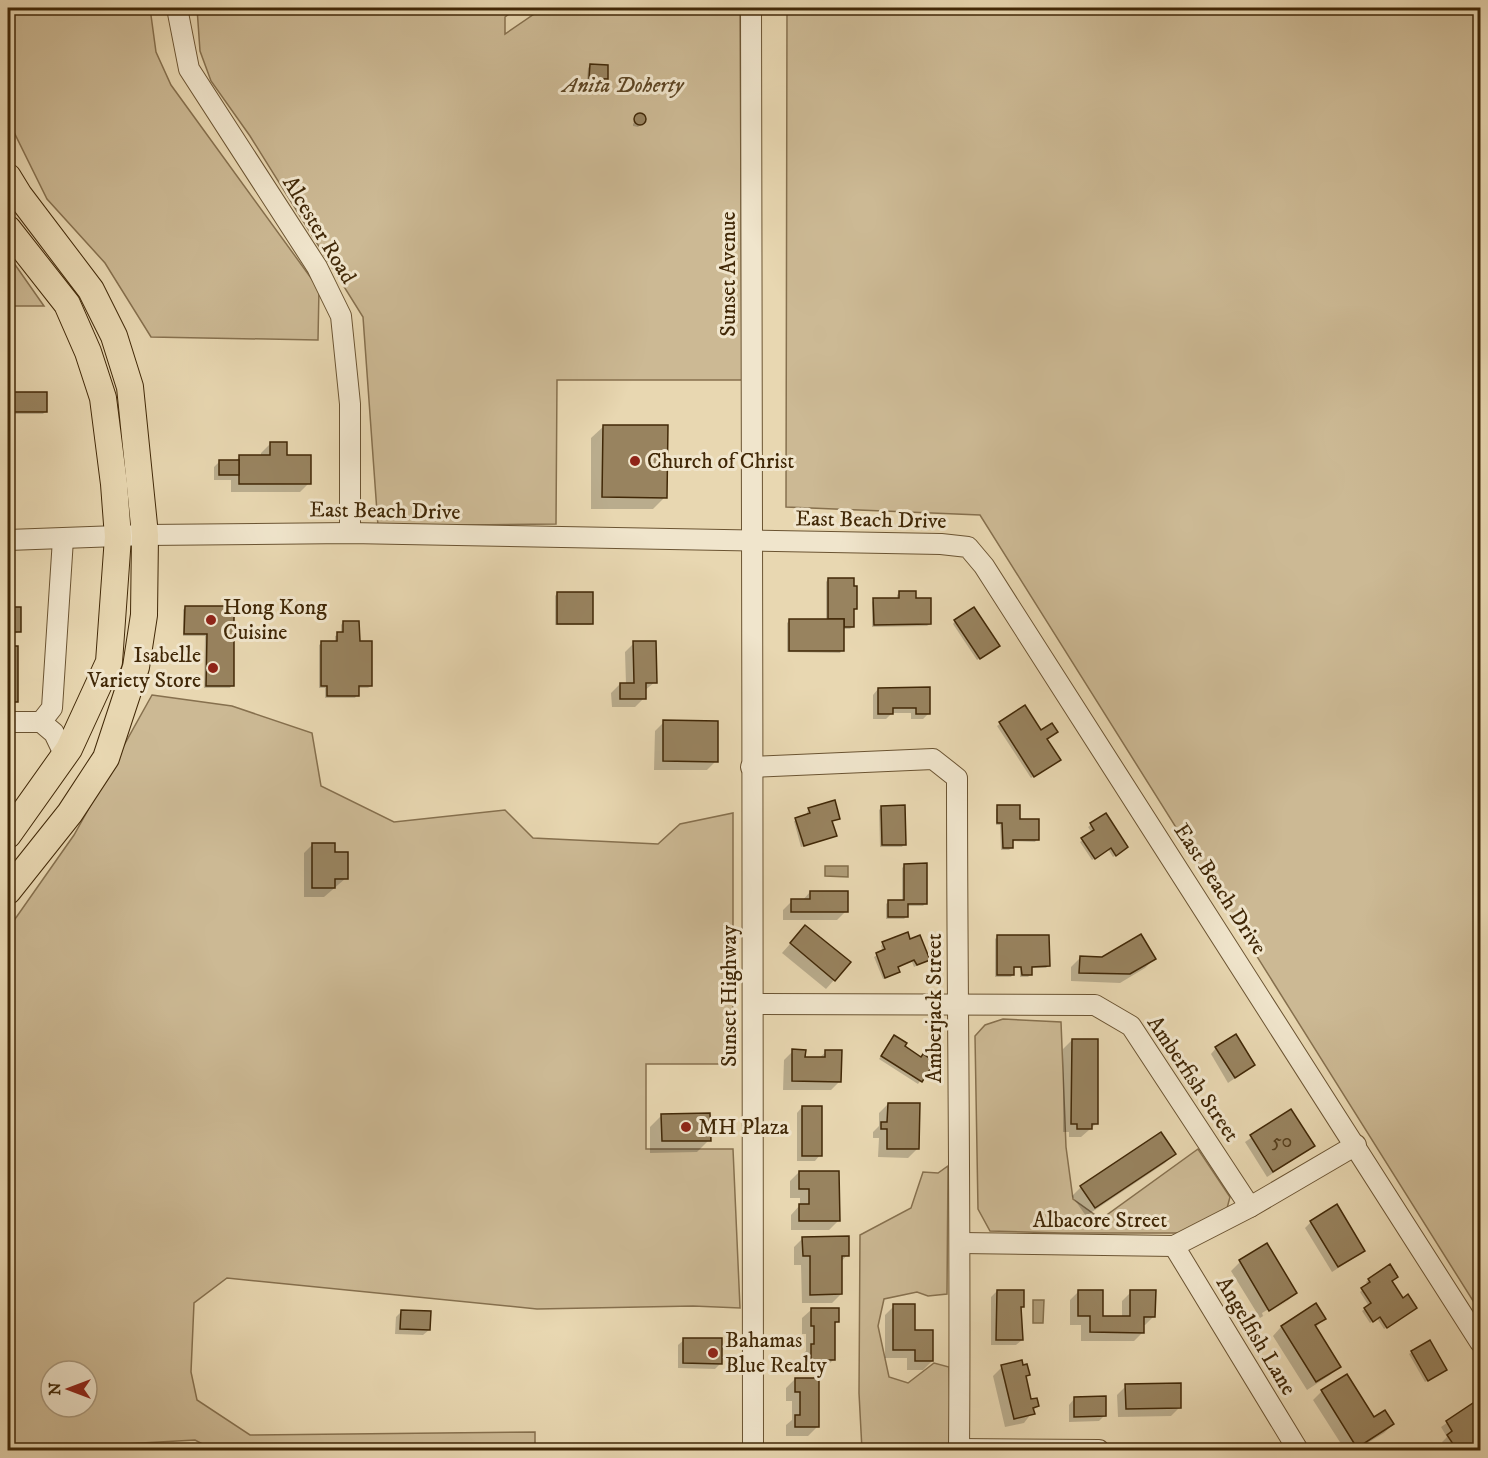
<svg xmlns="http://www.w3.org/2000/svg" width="1488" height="1458" font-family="'IM FELL DW Pica',serif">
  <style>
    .green { fill: #ccb994; stroke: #86704e; stroke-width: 1.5; fill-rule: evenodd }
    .water { fill: #af9c77; stroke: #836e4a; stroke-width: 1.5 }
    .shadow { fill: #0003; fill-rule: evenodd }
    .building { fill: #98835f; stroke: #412807; stroke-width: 1.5 }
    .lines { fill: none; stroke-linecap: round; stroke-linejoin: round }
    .minor-casing { stroke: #6b5432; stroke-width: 22 }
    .major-casing { stroke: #412807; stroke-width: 28 }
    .minor { stroke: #f0e5cc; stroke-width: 20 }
    .major { stroke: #e8d7b1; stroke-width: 26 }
    .poi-dot { fill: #8f2418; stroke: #f0e5cc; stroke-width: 2 }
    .labels { text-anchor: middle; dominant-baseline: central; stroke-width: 6; stroke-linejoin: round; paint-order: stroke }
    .number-label { font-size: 20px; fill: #573f1d }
    .park-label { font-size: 22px; font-style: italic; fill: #5d4523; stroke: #f0e5cc }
    .street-label { font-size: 22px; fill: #412807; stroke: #f0e5cc }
    .poi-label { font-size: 22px; fill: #412807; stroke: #f0e5cc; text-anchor: start }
  </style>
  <rect width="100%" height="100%" fill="#e8d7b1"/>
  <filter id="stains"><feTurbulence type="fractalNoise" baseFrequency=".00333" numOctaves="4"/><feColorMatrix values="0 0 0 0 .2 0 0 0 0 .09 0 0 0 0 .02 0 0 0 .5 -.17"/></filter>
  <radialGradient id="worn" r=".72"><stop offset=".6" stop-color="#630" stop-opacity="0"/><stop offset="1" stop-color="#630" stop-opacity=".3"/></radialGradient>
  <g class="green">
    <polygon points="8,8 150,8 156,52 171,85 319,289 318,340 151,337 105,263 47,199 8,120"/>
    <polygon points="197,8 517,8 505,17 505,34 543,8 740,8 742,380 557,380 556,524 378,526 363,317 250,136 211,81 200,51"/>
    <polygon points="787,8 1480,8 1480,1312 980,515 786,507"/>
    <polygon points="8,254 9,256 44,306 8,306"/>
    <path d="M152,695l80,11 80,27 9,53 73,36 111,-12 28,28 125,6 22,-20 53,-11v251h-87v85h87l7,159 -47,-2 -156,3 -310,-31 -33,25 -3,69 6,28 53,35 285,-3v18h-321l-19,-10 -89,5 -1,5h-97v-521l66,-94zM51,1371h36v36h-36z"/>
    <polygon points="1003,1019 1061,1022 1066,1147 1073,1199 1101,1219 1198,1149 1230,1197 1225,1216 1179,1233 1063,1233 990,1231 978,1209 975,1036 985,1025"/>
    <polygon points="948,1166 947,1294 928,1296 917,1292 884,1299 878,1326 889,1377 908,1383 934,1363 949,1367 951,1450 862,1450 859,1393 860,1235 911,1208 923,1172 938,1173"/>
  </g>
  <g class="water">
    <polygon points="825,866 848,866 848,877 825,876"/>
    <polygon points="1033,1300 1044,1300 1043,1323 1033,1323"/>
  </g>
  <g class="shadow">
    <polygon points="590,66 606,78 604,81 587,80 588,68"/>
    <polygon points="639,115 645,119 645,121 638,127 633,126 633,124"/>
    <polygon points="8,393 45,393 45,412 43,414 10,414 10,434 8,436"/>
    <polygon points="604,426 665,497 653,509 591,509 591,438"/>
    <polygon points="270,444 285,457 309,483 300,492 231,492 231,480 214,480 214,467 220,461 235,461 240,457 261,457 261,453"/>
    <polygon points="828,579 856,608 853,611 853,627 850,629 842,629 842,650 840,653 787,652 787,623 790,620 826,621 826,582"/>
    <polygon points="900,592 930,624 927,626 872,627 872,602 874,600 897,600 897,595"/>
    <polygon points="557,593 592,623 590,625 555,625 555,596"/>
    <polygon points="185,607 233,608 232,685 230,688 204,688 205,636 183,636 183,610"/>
    <polygon points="8,608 19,608 19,631 17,633 8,634"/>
    <polygon points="955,621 996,648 977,660 953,624"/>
    <polygon points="343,622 359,643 371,686 368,688 357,688 357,695 355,698 325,698 325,688 319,688 319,645 322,643 335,643 335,636 341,634 341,625"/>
    <polygon points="634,643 655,682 644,691 644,698 635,707 612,707 611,693 620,684 626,684 625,652"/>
    <polygon points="16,647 16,701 14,703 8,703 8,648"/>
    <polygon points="878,689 929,713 923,719 911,719 911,713 892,713 886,719 873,719 873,695"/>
    <polygon points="1025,707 1046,739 1057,762 1031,778 997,726"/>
    <polygon points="664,722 716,761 707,770 654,770 655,731"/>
    <polygon points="882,807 904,844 902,847 880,847 879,810"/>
    <polygon points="998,807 1019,820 1037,839 1035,842 1012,841 1012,847 1009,850 1001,850 1000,825 996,825 996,809"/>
    <polygon points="809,809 838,818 831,822 835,836 801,847 794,821 808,816 807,812"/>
    <polygon points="1105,815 1124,850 1113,857 1108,849 1092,860 1080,842 1092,833 1088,827"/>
    <polygon points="313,844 333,854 346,878 324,897 304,897 304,853"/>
    <polygon points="905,865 926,903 923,906 907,906 907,916 904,919 886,919 886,904 888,902 902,902 902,868"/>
    <polygon points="810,892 846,911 837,920 783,920 783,910 792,901 802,901"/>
    <polygon points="805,927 834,980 826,989 782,953"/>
    <polygon points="997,937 1048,966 1046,968 1031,968 1031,974 1028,977 1020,977 1020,968 1013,968 1013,974 1011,977 995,977 995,939"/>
    <polygon points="910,941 928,960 914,967 912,962 897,967 898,972 896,974 883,979 874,957 883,952 881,946 883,944"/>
    <polygon points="1080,958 1154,959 1145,968 1120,983 1071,981 1071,967"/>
    <polygon points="892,1039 921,1059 933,1062 918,1084 879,1059"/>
    <polygon points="1072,1040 1097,1123 1081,1137 1069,1137 1069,1132 1063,1132 1063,1049"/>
    <polygon points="1216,1048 1254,1065 1228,1083 1211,1054"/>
    <polygon points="793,1051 804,1058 819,1058 826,1052 840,1081 831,1090 783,1090 784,1060"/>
    <polygon points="888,1104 917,1149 908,1158 878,1157 879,1138 873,1138 873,1132 879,1126 879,1113"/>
    <polygon points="802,1107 820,1155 815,1161 797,1161 797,1113"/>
    <polygon points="1290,1111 1313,1146 1267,1177 1245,1142"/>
    <polygon points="662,1115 709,1140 697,1152 650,1153 650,1127"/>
    <polygon points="1174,1154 1165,1163 1086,1216 1072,1196 1081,1187"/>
    <polygon points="799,1172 838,1221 829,1230 791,1230 791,1215 800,1205 800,1198 790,1198 790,1181"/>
    <polygon points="1311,1222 1363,1251 1357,1256 1332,1272 1305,1228"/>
    <polygon points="803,1238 847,1255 841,1262 841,1294 832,1303 802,1303 801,1265 794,1265 794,1247"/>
    <path d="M1266,1245l29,48 -9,9 -26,16 -29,-47 9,-9zM1287,1298v3l-24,15 -1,-3z"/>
    <polygon points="1369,1280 1391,1281 1403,1300 1413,1310 1384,1329 1377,1318 1370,1323 1362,1311 1369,1306 1360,1292 1368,1285 1366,1282"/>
    <polygon points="997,1291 1022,1306 1020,1309 1022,1340 1016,1345 991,1345 991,1297"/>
    <polygon points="1079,1291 1102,1318 1122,1318 1122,1301 1131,1292 1154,1316 1145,1325 1143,1325 1143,1332 1134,1341 1081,1341 1081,1325 1070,1325 1070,1300"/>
    <polygon points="1316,1305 1324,1319 1315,1328 1339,1366 1330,1375 1307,1390 1273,1336 1281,1327"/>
    <polygon points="894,1306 914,1332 932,1361 923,1370 907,1370 907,1358 885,1358 885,1315"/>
    <polygon points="811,1310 838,1321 833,1325 834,1359 825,1368 803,1368 803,1354 806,1351 806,1334 802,1334 802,1318"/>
    <polygon points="401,1312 429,1330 423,1335 395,1334 396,1317"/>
    <polygon points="684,1340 721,1363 715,1369 678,1368 678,1345"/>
    <polygon points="1412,1352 1443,1372 1425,1382 1409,1354"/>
    <polygon points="1002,1367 1028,1375 1025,1378 1030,1401 1037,1406 1024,1423 1005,1427 993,1376"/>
    <polygon points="795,1379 817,1427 808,1436 786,1436 786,1425 792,1420 792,1401 786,1401 786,1388"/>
    <polygon points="1126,1386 1180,1407 1171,1416 1118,1417 1117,1395"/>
    <polygon points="1322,1391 1373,1419 1393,1424 1384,1433 1356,1450 1345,1450 1313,1400"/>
    <polygon points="1074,1399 1105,1415 1099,1421 1069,1422 1069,1405"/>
    <polygon points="1476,1403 1480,1410 1480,1426 1476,1429 1480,1436 1480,1450 1448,1450 1442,1442 1447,1437 1441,1427"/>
    <polygon points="657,1445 707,1446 707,1450 652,1450"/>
  </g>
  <g class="building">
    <polygon points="590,64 608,65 608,79 589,78"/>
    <circle cx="640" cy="119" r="6"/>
    <polygon points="8,392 47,392 47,412 11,412 11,434 8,434"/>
    <polygon points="603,425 668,425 667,498 602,497"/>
    <polygon points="270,442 287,442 287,455 311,455 311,484 239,484 239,455 270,455"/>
    <rect x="219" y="460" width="20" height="15"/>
    <polygon points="828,578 854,578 854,586 857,586 857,609 854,609 854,627 844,627 844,619 828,619"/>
    <polygon points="899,591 916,591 916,598 931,598 931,624 874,625 873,598 899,598"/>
    <rect x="557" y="592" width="36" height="32"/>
    <polygon points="185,606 234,606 234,686 206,686 207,634 184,634"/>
    <rect x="8" y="607" width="13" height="25"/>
    <polygon points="974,607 1000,646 980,659 954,620"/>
    <rect x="789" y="619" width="55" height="32"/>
    <polygon points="343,621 359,621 360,641 372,641 372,686 359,686 359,696 327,696 327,686 321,686 321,641 337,641 337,632 343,632"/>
    <polygon points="633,641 656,641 657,683 646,683 646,699 620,699 620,683 634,683"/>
    <rect x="8" y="646" width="10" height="56"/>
    <polygon points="930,687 930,714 916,714 916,708 893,708 893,714 878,714 878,688"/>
    <polygon points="1025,705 1041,730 1052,723 1058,732 1047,739 1061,760 1034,777 999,722"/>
    <polygon points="663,720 718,721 718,762 663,761"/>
    <polygon points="835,800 840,819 832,821 837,836 804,846 795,818 810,813 808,808"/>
    <polygon points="905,805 906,845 882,845 881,806"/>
    <polygon points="997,805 1020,805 1020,819 1039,819 1039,840 1013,840 1013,848 1003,848 1002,823 997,823"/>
    <polygon points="1106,813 1128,847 1116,856 1111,848 1095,859 1081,838 1094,830 1090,823"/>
    <polygon points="312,843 335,843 335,852 348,852 348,879 335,879 335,888 312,888"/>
    <polygon points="927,863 927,904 908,904 908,917 888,917 888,900 904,900 904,864"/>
    <polygon points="810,891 848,891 848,912 791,912 791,899 810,899"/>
    <polygon points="805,925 851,962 835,981 790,943"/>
    <polygon points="908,932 910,939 920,935 930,960 917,965 914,960 898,967 900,972 885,978 876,953 885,949 882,942"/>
    <polygon points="1141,934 1156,959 1130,974 1079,973 1080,956 1102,957"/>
    <polygon points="997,935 1049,935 1050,966 1032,967 1032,975 1022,975 1021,967 1014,967 1014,975 997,975"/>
    <polygon points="1236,1034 1255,1065 1235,1078 1215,1047"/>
    <polygon points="894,1035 907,1043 905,1046 921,1057 923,1054 935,1062 922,1082 881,1056"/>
    <polygon points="1072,1039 1098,1039 1098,1124 1092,1124 1092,1129 1077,1129 1077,1124 1071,1124"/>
    <polygon points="792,1049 806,1050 805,1057 825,1057 825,1050 842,1050 841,1082 792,1081"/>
    <polygon points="888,1103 920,1103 919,1149 887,1149 887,1129 881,1129 881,1122 887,1122"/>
    <rect x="802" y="1106" width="20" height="50"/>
    <polygon points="1291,1109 1315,1146 1273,1172 1250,1135"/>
    <polygon points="710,1113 711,1141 662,1141 661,1114"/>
    <polygon points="1161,1132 1176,1154 1095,1208 1080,1186"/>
    <polygon points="799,1171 839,1171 840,1221 799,1221 799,1204 809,1204 809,1189 799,1189"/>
    <polygon points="1337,1204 1365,1251 1338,1267 1310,1221"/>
    <polygon points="849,1236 849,1256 842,1256 842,1294 810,1295 810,1256 803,1256 802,1237"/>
    <polygon points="1267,1243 1297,1293 1269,1311 1239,1260"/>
    <polygon points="1390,1264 1398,1277 1392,1281 1403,1298 1408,1294 1417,1308 1387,1328 1380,1317 1373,1322 1364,1308 1371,1303 1361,1288 1370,1282 1368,1279"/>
    <polygon points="997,1290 1024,1290 1024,1307 1021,1307 1023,1340 996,1340"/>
    <polygon points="1078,1290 1103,1290 1103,1316 1130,1316 1130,1290 1156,1290 1155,1317 1144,1317 1144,1333 1090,1332 1090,1316 1078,1316"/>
    <polygon points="1316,1303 1326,1319 1315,1325 1341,1367 1316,1382 1281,1326"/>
    <polygon points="893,1304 915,1304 915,1330 933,1330 933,1361 915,1361 915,1350 893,1350"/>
    <polygon points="811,1308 839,1308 839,1322 835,1322 835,1360 811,1360 811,1344 814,1344 814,1326 811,1326"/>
    <polygon points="401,1310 431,1311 430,1330 400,1329"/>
    <polygon points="683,1338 722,1338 722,1364 683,1363"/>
    <polygon points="1430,1340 1447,1370 1428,1381 1411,1351"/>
    <polygon points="1022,1360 1023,1365 1027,1364 1030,1375 1026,1376 1031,1399 1037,1398 1039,1406 1033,1408 1035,1414 1014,1419 1001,1365"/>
    <polygon points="1347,1374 1374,1417 1385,1410 1394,1424 1357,1448 1321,1390"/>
    <polygon points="795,1378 819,1378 819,1427 795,1427 795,1415 800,1415 800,1392 795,1392"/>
    <polygon points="1181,1383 1181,1408 1126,1409 1125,1384"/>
    <polygon points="1106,1396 1106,1416 1074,1417 1074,1397"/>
    <polygon points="1476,1401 1480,1407 1480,1425 1477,1428 1480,1434 1480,1450 1457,1450 1447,1435 1452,1431 1446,1421"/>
    <rect x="656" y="1444" width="53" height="6"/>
  </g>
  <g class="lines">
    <g class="minor-casing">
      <g id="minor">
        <polyline points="177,8 189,69 317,267 341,316 350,404 350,533"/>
        <path d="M751,8c2,481 1,961 2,1442"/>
        <polyline points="8,540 145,535 350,533 941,544 968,547 984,566 1480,1342"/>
        <polyline points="8,722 41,722 54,733 65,756"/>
        <polyline points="41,722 52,708 63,539"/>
        <path d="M751,767l182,-8 24,19c0,224 4,448 2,672"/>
        <polyline points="754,1004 1095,1005 1131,1026 1250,1207"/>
        <polyline points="961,1243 1174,1246 1250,1207 1356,1145"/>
        <polyline points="1174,1246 1298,1450"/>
        <polyline points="959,1449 1099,1450"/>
      </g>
    </g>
    <g class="major-casing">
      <g id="major">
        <polyline points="8,177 19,195 91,290 114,336 130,387 145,535 144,615 136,667 106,758 70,813 8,891"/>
        <polyline points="8,229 67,304 88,352 103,398 114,484 118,537 109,662 69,749 8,835"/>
      </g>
    </g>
    <use href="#minor" class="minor"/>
    <use href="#major" class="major"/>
  </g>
  <g class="poi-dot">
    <circle cx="635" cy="461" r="6"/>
    <circle cx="211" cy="620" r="6"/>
    <circle cx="213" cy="668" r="6"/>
    <circle cx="686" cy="1127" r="6"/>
    <circle cx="713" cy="1353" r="6"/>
  </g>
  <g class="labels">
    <g class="number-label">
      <text x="1282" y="1141">50</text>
    </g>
    <g class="park-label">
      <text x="623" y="85">Anita Doherty</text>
    </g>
    <g class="street-label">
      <text transform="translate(319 230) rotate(59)">Alcester Road</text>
      <text transform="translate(728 274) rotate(-90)">Sunset Avenue</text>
      <text transform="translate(385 511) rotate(1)">East Beach Drive</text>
      <text transform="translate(871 520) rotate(1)">East Beach Drive</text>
      <text transform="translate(1220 889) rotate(57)">East Beach Drive</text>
      <text transform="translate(729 996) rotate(-90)">Sunset Highway</text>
      <text transform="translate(934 1008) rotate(-90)">Amberjack Street</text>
      <text transform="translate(1193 1079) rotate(56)">Amberfish Street</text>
      <text x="1100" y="1220">Albacore Street</text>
      <text transform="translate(1256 1336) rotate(59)">Angelfish Lane</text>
    </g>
    <g class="poi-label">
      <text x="647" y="461">Church of Christ</text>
      <text x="223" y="607">Hong Kong<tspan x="223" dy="25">Cuisine</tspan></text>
      <text x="201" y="655" text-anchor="end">Isabelle<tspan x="201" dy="25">Variety Store</tspan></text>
      <text x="698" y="1127">MH Plaza</text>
      <text x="725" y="1340">Bahamas<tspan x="725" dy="25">Blue Realty</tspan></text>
    </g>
  </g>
  <rect width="1488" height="1458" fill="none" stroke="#e8d7b1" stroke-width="30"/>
  <rect x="9" y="9" width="1470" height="1440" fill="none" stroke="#412807" stroke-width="3"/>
  <rect x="15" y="15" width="1458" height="1428" fill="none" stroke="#412807" stroke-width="1.5"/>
  <g transform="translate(69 1389) rotate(270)"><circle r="28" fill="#f0e5cc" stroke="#aa997d" stroke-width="1.5"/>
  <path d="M0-4.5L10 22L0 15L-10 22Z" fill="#8f2418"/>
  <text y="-9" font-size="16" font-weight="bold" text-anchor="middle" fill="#412807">N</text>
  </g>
  <rect width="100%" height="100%" filter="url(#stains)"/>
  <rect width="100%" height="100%" fill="url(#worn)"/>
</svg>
